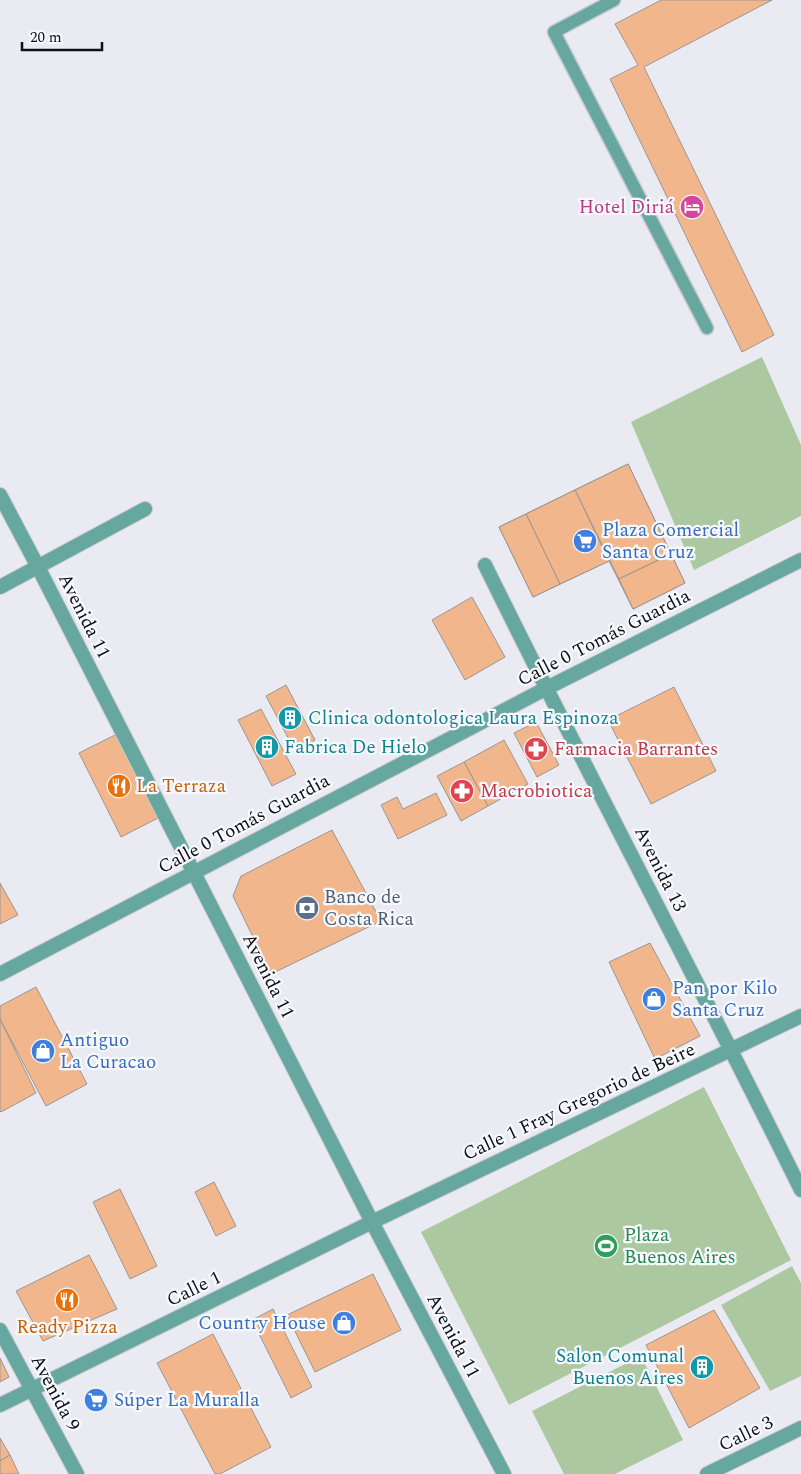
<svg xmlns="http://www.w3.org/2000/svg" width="801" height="1474" font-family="Spectral,serif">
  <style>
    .green { fill: #acc8a0 }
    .building { fill: #f1b68b; stroke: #9b9692 }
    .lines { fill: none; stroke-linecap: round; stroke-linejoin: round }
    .service-casing { stroke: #c7c8ce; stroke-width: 15 }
    .minor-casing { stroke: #c7c8ce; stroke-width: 16 }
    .tertiary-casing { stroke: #c7c8ce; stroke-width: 16 }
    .service { stroke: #66a7a0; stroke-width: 12 }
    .minor { stroke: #66a7a0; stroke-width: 14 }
    .tertiary { stroke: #66a7a0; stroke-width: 14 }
    .labels { text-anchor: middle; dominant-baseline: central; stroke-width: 4.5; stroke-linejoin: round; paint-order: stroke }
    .hotel-label { font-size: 19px; fill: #b23c85; stroke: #f7f9fe; text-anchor: end }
    .shop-label { font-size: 19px; fill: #366cbe; stroke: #f7f9fe; text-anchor: start }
    .street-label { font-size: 19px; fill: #101013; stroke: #f7f9fe }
    .culture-label { font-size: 19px; fill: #0d838f; stroke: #f7f9fe; text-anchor: start }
    .health-label { font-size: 19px; fill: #be3a42; stroke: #f7f9fe; text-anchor: start }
    .food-label { font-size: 19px; fill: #c56008; stroke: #f7f9fe; text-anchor: start }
    .service-label { font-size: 19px; fill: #4e5e75; stroke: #f7f9fe; text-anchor: start }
    .leisure-label { font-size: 19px; fill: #27864d; stroke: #f7f9fe; text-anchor: start }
  </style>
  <rect width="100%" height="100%" fill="#eaebf2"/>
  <g class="green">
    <polygon points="762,357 801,445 801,516 694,570 631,422"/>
    <polygon points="704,1087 791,1260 509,1405 421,1232"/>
    <polygon points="792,1266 801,1283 801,1376 770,1391 721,1305"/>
    <polygon points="641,1356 683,1440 615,1474 564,1474 532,1411"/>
  </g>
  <g class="building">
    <polygon points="661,0 772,0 644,67 774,335 742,352 610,79 638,65 615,24"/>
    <polygon points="628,464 685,583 633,609 609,561 533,597 499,527"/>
    <polygon points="628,464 671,554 619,579 575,490"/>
    <polygon points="575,490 609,561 560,584 526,514"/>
    <polygon points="526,514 560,584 533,597 499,527"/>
    <polygon points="671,554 685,583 633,609 619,579"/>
    <polygon points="472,597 505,657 465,680 432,620"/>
    <polygon points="286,685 315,740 295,751 266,696"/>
    <polygon points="674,687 716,771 651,804 608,720"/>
    <polygon points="261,709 296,774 272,786 238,720"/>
    <polygon points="536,722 559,765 537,777 514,733"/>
    <polygon points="117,734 158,818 121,837 79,753"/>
    <polygon points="504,740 528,784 488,806 464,762"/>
    <polygon points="464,762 488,806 461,821 437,776"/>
    <polygon points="436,793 447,815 398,839 381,805 397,797 403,809"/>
    <polygon points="332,830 381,921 271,974 233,896 241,876"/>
    <polygon points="0,883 18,915 0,924"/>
    <polygon points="650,943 700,1036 655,1059 609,962"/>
    <polygon points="36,987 87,1084 46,1106 0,1019 0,1006"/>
    <polygon points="0,1019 36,1093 1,1112 0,1111"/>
    <polygon points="214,1182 236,1226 216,1236 195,1192"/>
    <polygon points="120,1189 157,1266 130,1279 93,1202"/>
    <polygon points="89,1255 117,1309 43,1341 16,1291"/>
    <polygon points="373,1274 401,1330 315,1372 287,1315"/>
    <polygon points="273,1309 312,1387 291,1398 252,1320"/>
    <polygon points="714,1310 760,1388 689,1428 646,1345"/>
    <polygon points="213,1334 271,1447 220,1474 215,1474 157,1363"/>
    <polygon points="0,1358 9,1377 0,1382"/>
    <polygon points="0,1438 10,1455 0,1461"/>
    <polygon points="10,1455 19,1474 0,1474 0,1461"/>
  </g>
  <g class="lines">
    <g class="service-casing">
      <polyline id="service" points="614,0 554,32 707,328"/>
    </g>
    <g class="minor-casing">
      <g id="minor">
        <polyline points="0,495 38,567 372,1222 504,1474"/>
        <path d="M485,565c103,210 213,416 316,625"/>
        <polyline points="0,587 145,509"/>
        <polyline points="0,1330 77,1474"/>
        <polyline points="707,1474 801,1428"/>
      </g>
    </g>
    <g class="tertiary-casing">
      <g id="tertiary">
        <polyline points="0,974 545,689 801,560"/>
        <polyline points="0,1405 372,1222 801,1016"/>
      </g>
    </g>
    <use href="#service" class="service"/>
    <use href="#minor" class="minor"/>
    <use href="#tertiary" class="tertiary"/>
  </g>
  <defs>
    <g id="hotel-disc" transform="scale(1.25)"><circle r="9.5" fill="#d1479c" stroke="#f7f9fe"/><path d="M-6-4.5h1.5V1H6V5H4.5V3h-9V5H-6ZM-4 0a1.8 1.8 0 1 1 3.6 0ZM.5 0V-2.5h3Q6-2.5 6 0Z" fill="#fff"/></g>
    <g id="supermarket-disc" transform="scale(1.25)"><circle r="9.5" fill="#3f7fe0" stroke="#f7f9fe"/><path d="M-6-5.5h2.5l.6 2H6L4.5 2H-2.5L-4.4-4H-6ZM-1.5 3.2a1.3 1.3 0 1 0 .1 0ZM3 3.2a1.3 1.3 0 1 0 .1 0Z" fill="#fff"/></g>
    <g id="building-disc" transform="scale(1.25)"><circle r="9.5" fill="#0f9aa8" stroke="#f7f9fe"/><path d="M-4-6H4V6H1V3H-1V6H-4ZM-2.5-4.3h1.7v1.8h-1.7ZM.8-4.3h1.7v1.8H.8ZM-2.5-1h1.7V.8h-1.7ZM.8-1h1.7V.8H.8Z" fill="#fff"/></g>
    <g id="pharmacy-disc" transform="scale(1.25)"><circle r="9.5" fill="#e0444e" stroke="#f7f9fe"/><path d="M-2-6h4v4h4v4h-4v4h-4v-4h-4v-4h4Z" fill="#fff"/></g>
    <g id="restaurant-disc" transform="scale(1.25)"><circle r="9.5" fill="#e8710a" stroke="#f7f9fe"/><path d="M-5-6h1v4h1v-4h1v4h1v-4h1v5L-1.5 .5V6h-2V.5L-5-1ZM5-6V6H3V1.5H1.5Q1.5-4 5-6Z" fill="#fff"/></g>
    <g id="bank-disc" transform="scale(1.25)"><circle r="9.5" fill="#5c6f8a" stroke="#f7f9fe"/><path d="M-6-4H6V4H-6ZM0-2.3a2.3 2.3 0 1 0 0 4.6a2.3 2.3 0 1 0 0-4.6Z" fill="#fff"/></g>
    <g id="shop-disc" transform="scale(1.25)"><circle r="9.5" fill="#3f7fe0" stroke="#f7f9fe"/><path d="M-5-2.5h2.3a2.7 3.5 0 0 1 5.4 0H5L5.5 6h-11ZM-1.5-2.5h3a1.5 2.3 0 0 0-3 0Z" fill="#fff"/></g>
    <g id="stadium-disc" transform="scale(1.25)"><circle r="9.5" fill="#2e9e5b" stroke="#f7f9fe"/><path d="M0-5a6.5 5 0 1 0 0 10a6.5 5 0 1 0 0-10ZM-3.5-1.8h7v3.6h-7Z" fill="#fff"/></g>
  </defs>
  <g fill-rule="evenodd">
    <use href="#hotel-disc" x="692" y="207"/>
    <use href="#supermarket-disc" x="585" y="541"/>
    <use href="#building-disc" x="290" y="718"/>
    <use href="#building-disc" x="267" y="747"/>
    <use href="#pharmacy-disc" x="536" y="749"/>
    <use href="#restaurant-disc" x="119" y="786"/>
    <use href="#pharmacy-disc" x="462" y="791"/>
    <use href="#bank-disc" x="307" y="908"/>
    <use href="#shop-disc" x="654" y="999"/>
    <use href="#shop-disc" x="43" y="1051"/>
    <use href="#stadium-disc" x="606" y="1246"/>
    <use href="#restaurant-disc" x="67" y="1300"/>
    <use href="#shop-disc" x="344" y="1323"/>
    <use href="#building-disc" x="702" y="1367"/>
    <use href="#supermarket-disc" x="96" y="1400"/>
  </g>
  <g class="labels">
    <g class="hotel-label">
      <text x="674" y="207">Hotel Diriá</text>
    </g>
    <g class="shop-label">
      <text x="602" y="530">Plaza Comercial<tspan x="602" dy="22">Santa Cruz</tspan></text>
      <text x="672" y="988">Pan por Kilo<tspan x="672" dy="22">Santa Cruz</tspan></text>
      <text x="60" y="1040">Antiguo<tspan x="60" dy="22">La Curacao</tspan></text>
      <text x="326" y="1323" text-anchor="end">Country House</text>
      <text x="114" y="1400">Súper La Muralla</text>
    </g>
    <g class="street-label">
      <text transform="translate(84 616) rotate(63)">Avenida 11</text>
      <text transform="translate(604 638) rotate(-27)">Calle 0 Tomás Guardia</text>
      <text transform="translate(244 824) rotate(-28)">Calle 0 Tomás Guardia</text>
      <text transform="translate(660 869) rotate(63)">Avenida 13</text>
      <text transform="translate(268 976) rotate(63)">Avenida 11</text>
      <text transform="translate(579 1102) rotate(-25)">Calle 1 Fray Gregorio de Beire</text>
      <text transform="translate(194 1289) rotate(-26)">Calle 1</text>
      <text transform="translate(453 1336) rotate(62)">Avenida 11</text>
      <text transform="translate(55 1393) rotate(62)">Avenida 9</text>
      <text transform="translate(746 1434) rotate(-26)">Calle 3</text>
    </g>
    <g class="culture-label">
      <text x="308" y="718">Clinica odontologica Laura Espinoza</text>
      <text x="284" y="747">Fabrica De Hielo</text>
      <text x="684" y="1356" text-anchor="end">Salon Comunal<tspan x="684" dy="22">Buenos Aires</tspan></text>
    </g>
    <g class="health-label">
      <text x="554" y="749">Farmacia Barrantes</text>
      <text x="480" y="791">Macrobiotica</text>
    </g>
    <g class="food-label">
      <text x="136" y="786">La Terraza</text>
      <text x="67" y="1327" text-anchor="middle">Ready Pizza</text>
    </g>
    <g class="service-label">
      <text x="324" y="897">Banco de<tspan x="324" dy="22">Costa Rica</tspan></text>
    </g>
    <g class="leisure-label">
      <text x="624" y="1235">Plaza<tspan x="624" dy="22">Buenos Aires</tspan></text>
    </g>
  </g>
  <path d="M22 42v8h80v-8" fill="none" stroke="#101013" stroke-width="2.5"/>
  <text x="30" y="42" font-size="15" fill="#101013" stroke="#f7f9fe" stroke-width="4" paint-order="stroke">20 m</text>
</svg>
